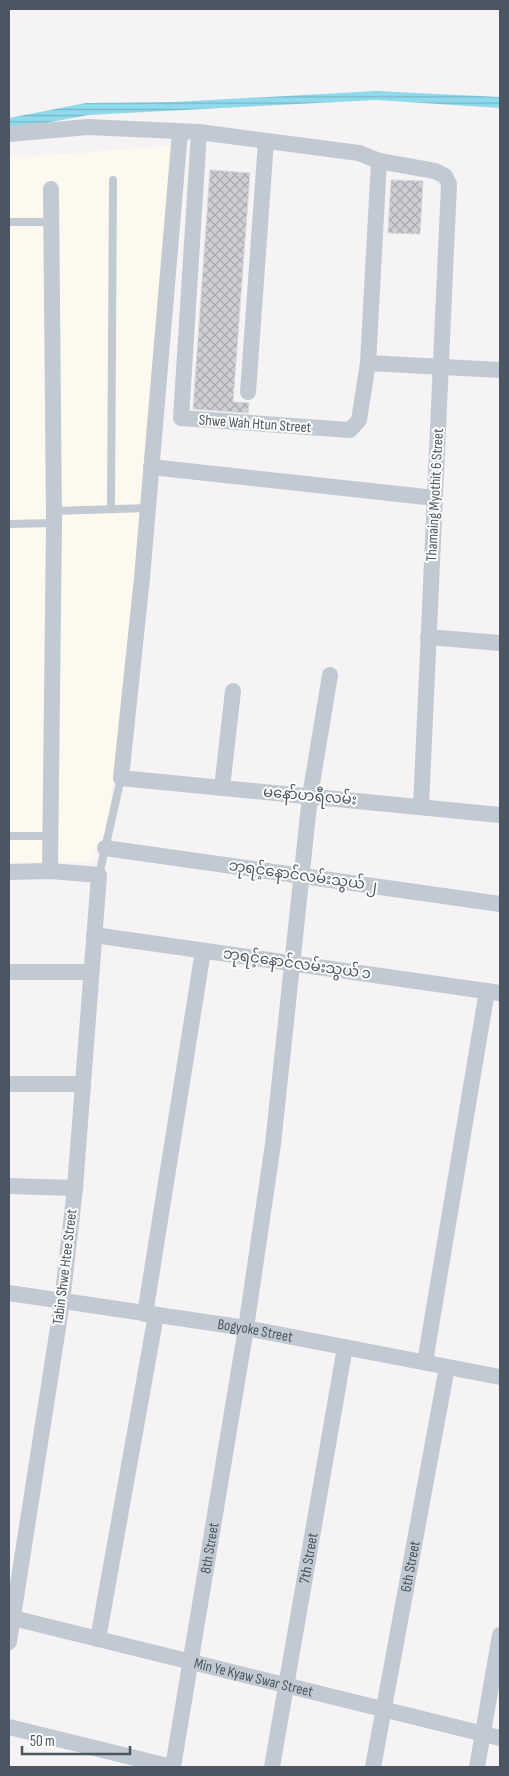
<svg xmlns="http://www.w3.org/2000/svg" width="509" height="1776" font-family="'Sofia Sans Condensed','Noto Sans Myanmar',sans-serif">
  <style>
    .commercial { fill: #fdf9ef }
    .water { fill: url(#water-rules) }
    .building { fill: url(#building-cross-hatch); stroke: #d7d9de }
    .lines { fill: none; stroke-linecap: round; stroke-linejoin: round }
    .lane { stroke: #c1cad2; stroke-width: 8 }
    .street { stroke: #c1cad2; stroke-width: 16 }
    .labels { text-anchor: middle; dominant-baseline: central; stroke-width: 4; stroke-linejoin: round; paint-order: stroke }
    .street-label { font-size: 15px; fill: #4a5661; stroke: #fff }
  </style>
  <defs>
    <pattern id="water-rules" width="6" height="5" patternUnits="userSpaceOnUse" patternTransform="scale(1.25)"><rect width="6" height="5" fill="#90daee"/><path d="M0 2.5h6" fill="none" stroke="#78b4c4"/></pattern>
    <pattern id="building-cross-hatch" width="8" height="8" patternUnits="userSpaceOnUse" patternTransform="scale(1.25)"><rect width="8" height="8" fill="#cdcfd5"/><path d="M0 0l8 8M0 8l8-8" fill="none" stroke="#a8abb0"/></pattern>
  </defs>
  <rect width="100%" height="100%" fill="#f5f3f3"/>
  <polygon class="commercial" points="182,145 108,829 90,862 9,862 9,158"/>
  <polygon class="water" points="376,91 500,97 500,108 376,100 88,115 9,130 9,118 86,103 174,102"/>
  <g class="building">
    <polygon points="210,170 250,173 233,402 249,403 248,413 193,409"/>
    <polygon points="391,180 423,181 420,234 388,233"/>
  </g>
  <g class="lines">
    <g class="lane">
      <polyline points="9,222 52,222"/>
      <polyline points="111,509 113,180"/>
      <polyline points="54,511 148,508"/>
      <polyline points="9,524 54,523"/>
      <polyline points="9,836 50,836"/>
      <polyline points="99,875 121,778"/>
    </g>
    <g class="street">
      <polyline points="180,132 142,578 121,778 500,815"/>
      <polyline points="9,134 88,127 199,132 359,153 379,161 368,363 359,420 350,430 181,418 199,132"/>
      <polyline points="379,161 435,171 445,176 449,184 421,807"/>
      <polyline points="368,363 500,370"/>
      <polyline points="248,392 266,141"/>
      <polyline points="151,467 435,498"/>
      <polyline points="428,637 500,643"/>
      <polyline points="222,788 233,691"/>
      <polyline points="105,848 500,904"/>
      <polyline points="50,871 54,523 51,189"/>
      <polyline points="9,872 50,871 99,875 75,1188 62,1302 9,1642"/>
      <polyline points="94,935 500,993"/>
      <polyline points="9,972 91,972"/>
      <polyline points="9,1084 83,1084"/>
      <polyline points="9,1186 75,1188"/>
      <path id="s1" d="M9,1293l237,35 254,49"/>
      <polyline points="145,1314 203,951"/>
      <polyline points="425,1362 487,991"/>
      <path id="s2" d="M9,1617l491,121"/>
      <polyline points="98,1639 156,1315"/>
      <polyline points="9,1727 172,1767"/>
      <path id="s3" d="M173,1767l73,-439 27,-184 37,-348 20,-121"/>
      <path id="s4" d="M272,1767l73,-420"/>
      <path id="s5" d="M373,1767l74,-400"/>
      <polyline points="477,1767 500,1635"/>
    </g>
  </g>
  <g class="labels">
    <g class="street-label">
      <text transform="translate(255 424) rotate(4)">Shwe Wah Htun Street</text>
      <text transform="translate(435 495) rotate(-87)">Thamaing Myothit 6 Street</text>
      <text transform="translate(310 796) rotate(5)">မနော်ဟရီလမ်း</text>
      <text transform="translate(303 876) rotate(8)">ဘုရင့်နောင်လမ်းသွယ် ၂</text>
      <text transform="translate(297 964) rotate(8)">ဘုရင့်နောင်လမ်းသွယ် ၁</text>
      <text transform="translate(65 1267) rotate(-83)">Tabin Shwe Htee Street</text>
      <text stroke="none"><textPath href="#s1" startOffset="249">Bogyoke Street</textPath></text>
      <text stroke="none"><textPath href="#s3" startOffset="222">8th Street</textPath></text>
      <text stroke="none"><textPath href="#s4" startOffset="212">7th Street</textPath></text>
      <text stroke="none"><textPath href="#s5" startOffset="204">6th Street</textPath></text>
      <text stroke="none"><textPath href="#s2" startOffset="252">Min Ye Kyaw Swar Street</textPath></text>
    </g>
  </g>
  <rect width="509" height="1776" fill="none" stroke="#4a5661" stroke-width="20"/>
  <path d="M22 1746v8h108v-8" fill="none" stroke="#4a5661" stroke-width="2.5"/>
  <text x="30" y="1746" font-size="15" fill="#4a5661" stroke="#ffffff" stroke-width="4" paint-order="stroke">50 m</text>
</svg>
